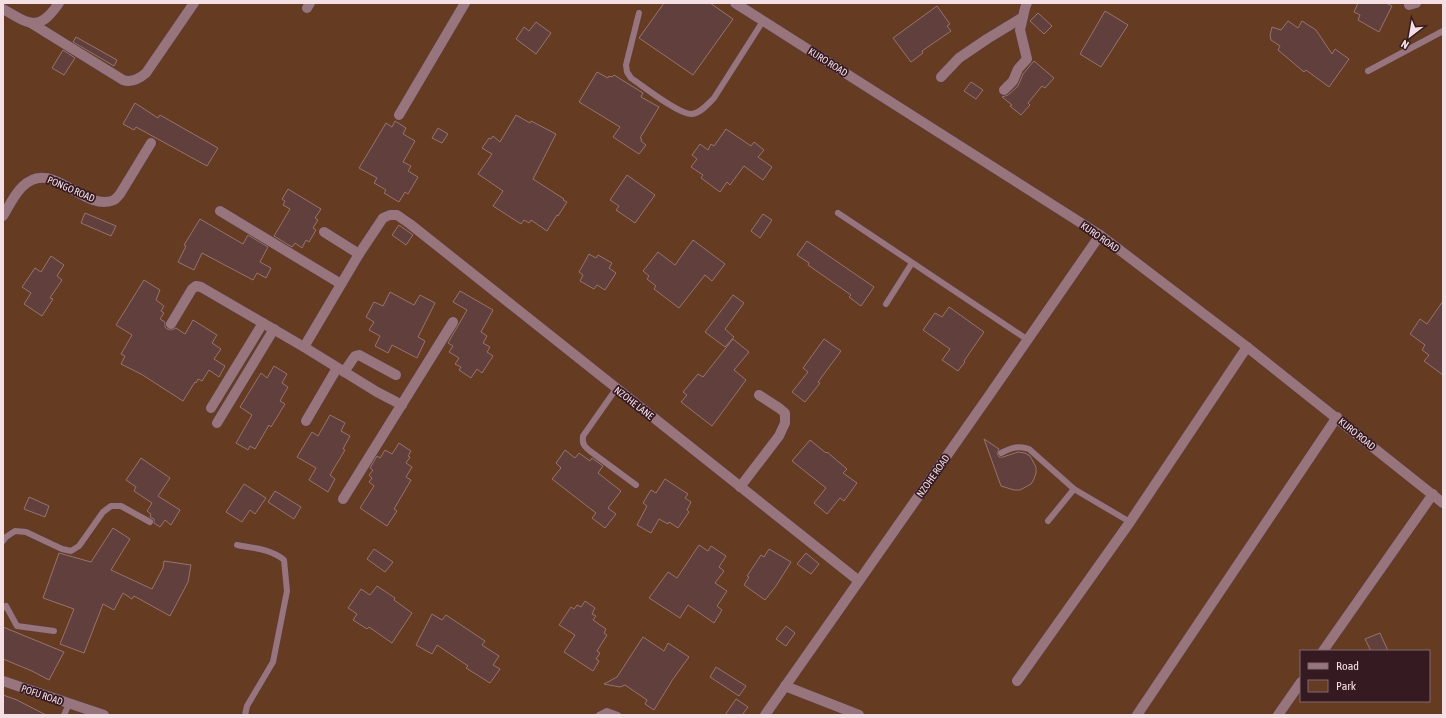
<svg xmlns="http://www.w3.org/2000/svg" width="1446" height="718" font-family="'Asap Condensed',sans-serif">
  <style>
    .green { fill: #653b21; fill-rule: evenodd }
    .building { fill: #603f3c; stroke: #97736e }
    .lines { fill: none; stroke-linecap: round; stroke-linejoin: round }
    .service-casing { stroke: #583f46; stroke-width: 7 }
    .minor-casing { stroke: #583f46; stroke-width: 11 }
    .service { stroke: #98747d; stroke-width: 6 }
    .minor { stroke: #98747d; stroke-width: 10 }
    .labels { text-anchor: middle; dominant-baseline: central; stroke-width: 3.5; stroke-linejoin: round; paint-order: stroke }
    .street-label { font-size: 10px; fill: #f4dfe4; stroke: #361a22 }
  </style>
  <rect width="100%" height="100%" fill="#41232c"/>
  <path class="green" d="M3,3h1440v712h-1440zM1301,651h128v50h-128z"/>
  <g class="building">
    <polygon points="664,3 710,3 733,19 693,75 639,38"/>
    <polygon points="1358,3 1386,3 1392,6 1379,32 1358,20 1360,15 1354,12"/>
    <polygon points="937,6 950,24 947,26 951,31 922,51 923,53 911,62 893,38"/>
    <polygon points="1105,11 1128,25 1101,67 1080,54"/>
    <polygon points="1038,13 1052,26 1044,34 1030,21"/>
    <polygon points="1288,21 1298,28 1302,21 1316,30 1332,54 1335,49 1349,59 1329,87 1306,70 1304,72 1278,50 1280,46 1271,40 1270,35 1272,27 1281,30"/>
    <polygon points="536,22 551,33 536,54 516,39 524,27 529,31"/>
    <polygon points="76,37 117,60 114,66 73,42"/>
    <polygon points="63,50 75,58 64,75 52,68"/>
    <polygon points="1034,61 1054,78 1045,88 1042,86 1028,103 1030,105 1021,115 1010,106 1012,105 1002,97 1008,95 1018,86 1023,74"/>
    <polygon points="597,72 608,78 609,76 612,77 614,75 643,93 641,97 659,107 640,138 642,139 641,141 646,145 639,154 613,137 620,127 579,102"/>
    <polygon points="971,82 983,90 976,99 964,91"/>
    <polygon points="135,103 158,118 160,115 218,148 207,166 136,127 134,130 123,124"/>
    <polygon points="516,115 530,123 531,121 556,134 533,179 564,199 563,200 567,202 558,216 557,215 547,231 531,220 529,223 524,220 521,224 493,206 503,191 478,174 492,154 482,148 489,138 491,139 493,136 500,142"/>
    <polygon points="395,121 406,128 403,134 415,141 403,162 411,166 408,171 418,177 408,194 405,192 399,202 384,193 386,190 374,183 377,178 359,168 386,123 392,127"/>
    <polygon points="438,128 448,134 442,143 432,138"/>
    <polygon points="726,129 751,146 754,142 764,150 758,157 772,167 763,180 744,166 730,185 727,182 720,192 701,178 703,175 691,167 697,159 692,155 700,144 708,150 711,144 714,146"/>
    <polygon points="627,175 655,195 635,223 616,210 619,206 610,200"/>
    <polygon points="288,189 321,209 315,218 318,220 313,228 316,230 309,242 306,240 302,248 295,243 292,247 274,236 290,209 283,205 285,201 282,199"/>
    <polygon points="85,213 116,226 111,236 81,223"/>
    <polygon points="763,214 772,220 760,238 751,231"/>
    <polygon points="200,219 243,244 248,235 268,247 260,262 271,268 266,278 257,273 253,280 202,253 194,270 178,262 186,246 184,245"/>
    <polygon points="399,225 413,235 406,245 392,235"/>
    <polygon points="693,240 725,264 712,281 705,275 679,308 654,289 656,286 647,279 649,276 643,271 658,252 675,265"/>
    <polygon points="807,241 874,287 861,306 849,297 851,295 808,265 809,263 797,255"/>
    <polygon points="589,254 596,258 598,255 612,263 609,268 616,273 605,290 597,285 594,289 580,281 583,275 579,272"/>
    <polygon points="51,256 64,265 57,276 62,280 50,298 53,299 42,316 24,304 31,293 22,287 35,268 41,272"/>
    <polygon points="144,280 160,290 156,300 164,306 161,311 164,313 160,319 165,322 165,327 167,329 171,330 176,328 185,334 193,320 217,335 212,343 221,349 214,359 225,366 219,377 209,370 202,381 198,379 196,383 195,382 183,401 141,374 121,364 125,356 121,354 132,335 116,325"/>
    <polygon points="460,291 493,310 481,332 487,336 483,343 490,347 487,352 493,356 482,373 477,369 471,378 459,370 461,367 455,364 459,358 449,352 453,346 448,343 467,310 453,302"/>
    <polygon points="390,292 414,305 420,295 435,303 418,337 425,341 417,358 392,345 388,353 375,346 380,336 369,330 374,322 366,317 374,302 383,306"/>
    <polygon points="733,295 744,303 725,329 734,337 725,347 705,332"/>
    <polygon points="1443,301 1443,375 1424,361 1429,355 1422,350 1425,345 1410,334 1420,319 1427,324"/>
    <polygon points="949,307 984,332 964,361 965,362 958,371 942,360 950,349 923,330 935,313 942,317"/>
    <polygon points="733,339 749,352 734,370 746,380 712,426 681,402 687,395 683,392 698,374 703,377"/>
    <polygon points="824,339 841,351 818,382 820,383 805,402 792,392 808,372 803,368"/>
    <polygon points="274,366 287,374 282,383 288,387 280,401 285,404 271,427 269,425 255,449 250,446 248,450 236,443 252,415 240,407 261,373 267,378"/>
    <polygon points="330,415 345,423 341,431 350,436 343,449 345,450 330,475 335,479 328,492 309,480 316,468 297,457 312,432 318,436"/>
    <polygon points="984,439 999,449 997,453 999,457 1003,457 1018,452 1025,453 1030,456 1036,467 1036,473 1034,479 1031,484 1020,490 1014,490 1001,486"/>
    <polygon points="810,440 826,453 827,452 847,469 843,473 857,483 844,501 840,498 827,514 814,503 826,488 792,461"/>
    <polygon points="399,443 411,451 408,456 410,457 406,463 412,467 406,477 411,480 394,509 397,511 387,526 360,508 374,486 369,482 372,478 369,475 373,470 370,468 377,456 380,458 385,450 392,454"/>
    <polygon points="565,450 575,458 579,453 590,461 592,458 603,466 598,473 621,491 608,508 616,514 605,528 592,518 596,513 552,479 561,468 556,463"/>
    <polygon points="141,458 170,478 158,496 180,510 171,525 165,520 160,527 154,523 154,519 150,517 151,514 147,511 152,503 134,491 136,487 126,480"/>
    <polygon points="665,479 688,494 685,498 691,502 687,510 689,512 678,528 669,522 668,524 659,519 651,533 637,525 647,506 643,503 651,490 656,493"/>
    <polygon points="244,484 266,498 255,514 250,510 242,522 226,512"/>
    <polygon points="275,491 301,507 294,519 268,502"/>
    <polygon points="29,497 49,506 45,517 24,509"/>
    <polygon points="113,528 130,539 111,570 152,589 163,568 164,561 191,565 188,582 170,616 134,596 132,599 123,593 114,610 103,604 84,653 60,644 74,609 43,598 59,553 91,562"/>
    <polygon points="699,545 708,551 711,546 726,556 719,567 724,571 715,583 727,591 717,606 722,610 714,623 688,605 680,618 649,598 668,572 677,578"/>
    <polygon points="374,549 393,562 385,572 367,559"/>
    <polygon points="769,549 791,562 776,586 765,600 744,585 749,577 747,576 761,555 764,557"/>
    <polygon points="806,553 819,564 811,574 797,564"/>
    <polygon points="377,586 395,598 394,600 412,613 392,643 369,627 367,629 353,620 357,614 348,608 361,589 370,595"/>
    <polygon points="585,601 595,608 592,614 596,616 593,620 606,629 604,633 607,635 597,651 600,653 596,659 599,661 593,671 564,652 575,635 559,625 571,607 574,609 577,605 581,607"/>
    <polygon points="432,614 442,620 446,615 485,641 482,645 499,656 493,665 500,669 490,683 466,668 468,666 437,645 432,654 416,645"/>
    <polygon points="786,626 795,633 786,646 776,639"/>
    <polygon points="3,627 64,652 49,680 32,671 3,659"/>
    <polygon points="1380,633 1388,651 1371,651 1365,639"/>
    <polygon points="643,637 664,651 668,643 689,657 673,679 654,710 645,704 647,700 625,685 620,687 604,684 617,677"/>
    <polygon points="716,667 746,686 739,696 710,677"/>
    <polygon points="3,695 17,700 46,715 3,715"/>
    <polygon points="736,699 748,707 742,715 725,715"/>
  </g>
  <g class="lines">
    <g class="service-casing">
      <g id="service">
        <path d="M639,13l-13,52 1,7 4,6c12,8 47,36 60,36 9,0 17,-10 23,-16l49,-77"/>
        <polyline points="1368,71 1443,31"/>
        <polyline points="838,213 1028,340"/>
        <polyline points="886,304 912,263"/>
        <path d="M616,389l-33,47c-1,8 1,10 7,15l46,34"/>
        <path d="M1001,453c10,-5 17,-8 28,-4l45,40 56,33"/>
        <polyline points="1048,521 1074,489"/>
        <polyline points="3,541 6,537 15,531 26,532 62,549 71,551 79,546 103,512 111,506 121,506 150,522"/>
        <path d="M237,545c16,3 34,4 47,15l3,31 -14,71 -26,44 -2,9"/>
        <polyline points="3,608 6,606 17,626 54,631"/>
        <polyline points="64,715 69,704"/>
        <polyline points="599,715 607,711 618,715"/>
      </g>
    </g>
    <g class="minor-casing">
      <g id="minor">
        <polyline points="735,3 1100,235 1247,347 1443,503"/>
        <polyline points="1409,5 1416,3"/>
        <polyline points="307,8 310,3"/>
        <path d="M3,9c27,16 36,23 56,-6"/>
        <path d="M31,23l92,57c9,3 16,-1 23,-7l48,-70"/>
        <polyline points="941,77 959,58 987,39 1023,17"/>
        <polyline points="1004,90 1013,81 1018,69 1027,59 1020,30 1025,8 1027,3"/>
        <polyline points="399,115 465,3"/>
        <polyline points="220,211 341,284"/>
        <path d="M3,216c6,-10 11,-21 19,-29 30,-31 61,26 92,13 2,-1 4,-4 6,-6l31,-51"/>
        <polyline points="324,232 359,254"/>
        <polyline points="171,324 192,289 196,286 201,287 304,347 377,392 402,405"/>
        <polyline points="304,347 359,254 383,218 390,215 397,215 410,224 859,581"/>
        <polyline points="344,372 355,356 359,355 396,375"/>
        <polyline points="211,408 263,323"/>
        <polyline points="306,421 337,368"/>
        <polyline points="217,423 274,329"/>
        <polyline points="740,487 779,436 785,423 785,413 779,408 759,395"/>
        <polyline points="343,499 453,322"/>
        <polyline points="1323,651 1433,494"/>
        <polyline points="3,681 104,715"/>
        <polyline points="1017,681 1130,522 1247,347"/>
        <polyline points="785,686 859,715"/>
        <polyline points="765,715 988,397 1100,235"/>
        <polyline points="1137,715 1337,417"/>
        <polyline points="1278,715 1301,682"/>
      </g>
    </g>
    <use href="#service" class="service"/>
    <use href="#minor" class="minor"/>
  </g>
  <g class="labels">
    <g class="street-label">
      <text transform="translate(828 62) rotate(32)">KURO ROAD</text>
      <text transform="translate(71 189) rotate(23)">PONGO ROAD</text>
      <text transform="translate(1100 237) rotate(35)">KURO ROAD</text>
      <text transform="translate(634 403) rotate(38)">NZOHE LANE</text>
      <text transform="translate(1357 434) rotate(39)">KURO ROAD</text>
      <text transform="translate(933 476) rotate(-55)">NZOHE ROAD</text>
      <text transform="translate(42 695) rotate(19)">POFU ROAD</text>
    </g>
  </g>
  <rect width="1446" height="718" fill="none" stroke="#f4dfe4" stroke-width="8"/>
  <rect x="1300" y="650" width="130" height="52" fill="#361a22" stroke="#826970"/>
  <rect x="1308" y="663" width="20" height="6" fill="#98747d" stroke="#826970"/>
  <text x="1336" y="670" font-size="12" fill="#f4dfe4">Road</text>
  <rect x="1308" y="680" width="20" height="12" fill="#653b21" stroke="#826970"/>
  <text x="1336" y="690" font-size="12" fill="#f4dfe4">Park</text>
  <g transform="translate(1410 36) rotate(211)" stroke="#361a22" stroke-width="3" paint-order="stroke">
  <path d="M0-3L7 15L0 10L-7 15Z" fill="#f4dfe4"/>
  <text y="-6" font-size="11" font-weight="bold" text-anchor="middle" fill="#f4dfe4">N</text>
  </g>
</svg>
